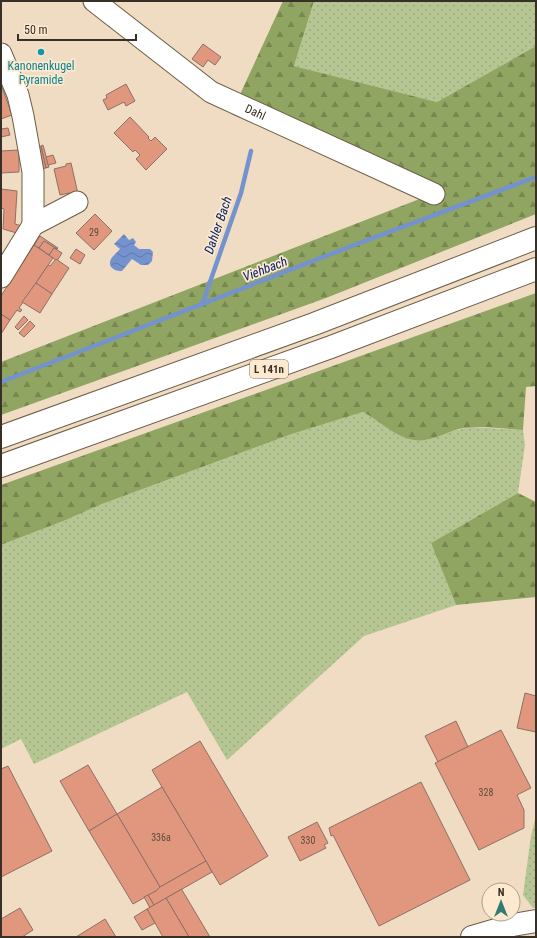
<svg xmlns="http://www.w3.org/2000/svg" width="537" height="938" font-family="'Roboto Condensed',sans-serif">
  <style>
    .green { fill: url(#green-dots) }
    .forest { fill: url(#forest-firs) }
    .water { fill: url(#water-waves) }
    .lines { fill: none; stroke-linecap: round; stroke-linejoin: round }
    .stream { stroke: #7493ce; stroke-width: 4.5 }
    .building { fill: #e0977d; stroke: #8d7065 }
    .minor-casing { stroke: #6d5e47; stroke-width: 23 }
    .major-casing { stroke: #6d5e47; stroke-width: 24 }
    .highway-casing { stroke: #6d5e47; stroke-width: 24 }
    .minor { stroke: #fff; stroke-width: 21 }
    .major { stroke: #fff; stroke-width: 22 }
    .highway { stroke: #fff; stroke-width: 22 }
    .culture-dot { fill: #0f9aa8; stroke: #fce9cf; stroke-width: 1.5 }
    .labels { text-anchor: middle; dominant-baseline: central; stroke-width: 3.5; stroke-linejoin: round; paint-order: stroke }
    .number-label { font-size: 10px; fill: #614a3c }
    .shield { fill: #fce9cf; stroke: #726859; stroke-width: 1 }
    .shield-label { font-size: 11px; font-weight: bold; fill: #373026 }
    .culture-label { font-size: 12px; fill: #0d838f; stroke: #fce9cf }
    .street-label { font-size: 12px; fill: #373026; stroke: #fce9cf }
    .water-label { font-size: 13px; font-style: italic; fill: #062368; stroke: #fce9cf }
  </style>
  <defs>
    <pattern id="green-dots" width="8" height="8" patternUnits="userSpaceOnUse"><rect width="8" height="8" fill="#b5c693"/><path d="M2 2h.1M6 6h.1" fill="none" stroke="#9caa7f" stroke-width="1.8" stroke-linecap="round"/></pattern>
    <pattern id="forest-firs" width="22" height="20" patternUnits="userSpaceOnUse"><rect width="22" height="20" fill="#90a561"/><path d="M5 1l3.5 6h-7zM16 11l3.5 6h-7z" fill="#768750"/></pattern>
    <pattern id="water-waves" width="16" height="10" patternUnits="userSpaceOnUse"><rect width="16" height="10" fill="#7493ce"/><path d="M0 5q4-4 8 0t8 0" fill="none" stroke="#6078a7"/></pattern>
  </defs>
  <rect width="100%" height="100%" fill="#efdcc2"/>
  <g class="green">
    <polygon points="314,1 536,1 536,46 437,102 294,66"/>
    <polygon points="363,412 399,434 426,440 447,432 471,427 523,430 525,445 518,493 431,543 456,605 364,636 227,760 187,692 34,764 21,739 1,749 1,545 66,520 102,504 292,434"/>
    <polygon points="536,816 536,908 533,908 523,895 531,836"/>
  </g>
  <g class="forest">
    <polygon points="283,1 314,1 294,66 437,102 536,46 536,214 326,298 1,415 1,362 422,198 231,114"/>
    <path d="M536,293v93l-10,1 -3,43c-19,-1 -40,-5 -59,-2 -16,2 -33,15 -50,12 -19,-3 -34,-19 -51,-28l-71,22 -190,70 -36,16 -65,25v-60z"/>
    <polygon points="518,493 536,502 536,597 456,605 431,543"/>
  </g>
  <path class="water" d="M124,234l5,6 4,-2 3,4 -2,3 5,4h11l3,3 -1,9 -4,4h-7l-9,-6 -10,12c-7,1 -15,-4 -11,-12 2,-3 6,-7 9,-10l-6,-5z"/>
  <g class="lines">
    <g class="stream">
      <polyline points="202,305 241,193 251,151"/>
      <polyline points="1,382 349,247 536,177"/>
    </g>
  </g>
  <g class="building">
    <polygon points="203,44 221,57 215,65 208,60 203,67 192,59"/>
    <polygon points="126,84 135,101 126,106 124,102 108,110 103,100 107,98 106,95"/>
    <polygon points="1,87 2,87 12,115 1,119"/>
    <polygon points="130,117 149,137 148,138 151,141 155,137 167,149 146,170 136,159 140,155 135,150 133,152 114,133"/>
    <polygon points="8,128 10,135 1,137 1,129"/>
    <polygon points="43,145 49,167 46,168 41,146"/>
    <polygon points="41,146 46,168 39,169 33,148"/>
    <polygon points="19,150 19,172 1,173 1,151"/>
    <polygon points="53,155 56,163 48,165 46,157"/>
    <polygon points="71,163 78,194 70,195 69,193 60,195 54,169 66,166 66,164"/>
    <polygon points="1,189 17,191 15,224 22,226 20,234 3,229 4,209 1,208"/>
    <polygon points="95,214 112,231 94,250 76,233"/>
    <polygon points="40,236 58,248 57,249 44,241 39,248 34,245"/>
    <polygon points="44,241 57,249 54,248 49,255 39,248"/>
    <polygon points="34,245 53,258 19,308 22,310 20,312 17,310 10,320 1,314 1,296"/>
    <polygon points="54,248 62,253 57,261 49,255"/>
    <polygon points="76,249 85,255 80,264 70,258"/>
    <polygon points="56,259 69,268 52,294 36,283 48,265 50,266"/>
    <polygon points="36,283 52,294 40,313 22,302"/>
    <polygon points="1,314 10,320 1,334"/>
    <polygon points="24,316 28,320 18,330 15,327"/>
    <polygon points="30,321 35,326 24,337 19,333"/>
    <polygon points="525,693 536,696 536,732 517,728"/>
    <polygon points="456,721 468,747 438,762 425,736"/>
    <polygon points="501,730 531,788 517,795 524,810 524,828 479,850 435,763"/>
    <polygon points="200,741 268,856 220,885 152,770"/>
    <polygon points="88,765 117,814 89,831 60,781"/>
    <polygon points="8,766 52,851 1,877 1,769"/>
    <polygon points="421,782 470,880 379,926 333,835 331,836 329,828"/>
    <polygon points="162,787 206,861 160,887 117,814"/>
    <polygon points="117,814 160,887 156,891 133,904 89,831"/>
    <polygon points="317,822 328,843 324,845 326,848 300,861 288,837"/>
    <polygon points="206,861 212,872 154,905 148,895 156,891 160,887"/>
    <polygon points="182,889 182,890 210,937 189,937 166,898"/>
    <polygon points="148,895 154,905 150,908 144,897"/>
    <polygon points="166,898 189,937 163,937 147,909"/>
    <polygon points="20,908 33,930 22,937 1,937 1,919"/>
    <polygon points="147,909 155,923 142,930 134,917"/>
    <polygon points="105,919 116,937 76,937"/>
  </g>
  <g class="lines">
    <g class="minor-casing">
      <g id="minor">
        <path id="s1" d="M94,1l117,91 223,102"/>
        <polyline points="1,54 18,95 23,116 33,172 33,225"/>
        <polyline points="1,277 33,225 77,202"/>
      </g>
    </g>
    <g class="major-casing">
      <polyline id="major" points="472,937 513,925 536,921"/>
    </g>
    <g class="highway-casing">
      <g id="highway">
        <polyline points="1,437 314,324 536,238"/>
        <polyline points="1,466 331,347 536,269"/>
      </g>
    </g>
    <use href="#minor" class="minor"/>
    <use href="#major" class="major"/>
    <use href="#highway" class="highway"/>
  </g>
  <circle class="culture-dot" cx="41" cy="52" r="4"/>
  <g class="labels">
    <g class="number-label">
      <text x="94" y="232">29</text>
      <text x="486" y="792">328</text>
      <text x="161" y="837">336a</text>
      <text x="308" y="840">330</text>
    </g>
    <rect class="shield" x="250" y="360" width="38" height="18" rx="3"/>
    <g class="shield-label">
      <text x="269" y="369">L 141n</text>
    </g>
    <g class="culture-label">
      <text x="41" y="66">Kanonenkugel<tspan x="41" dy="14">Pyramide</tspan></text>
    </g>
    <g class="street-label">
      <text stroke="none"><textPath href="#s1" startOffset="197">Dahl</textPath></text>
    </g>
    <g class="water-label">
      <text transform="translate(218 225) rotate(-71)">Dahler Bach</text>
      <text transform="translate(265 269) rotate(-21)">Viehbach</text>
    </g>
  </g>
  <rect width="537" height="938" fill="none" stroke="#373026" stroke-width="4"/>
  <g transform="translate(501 902)"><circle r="19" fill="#fce9cf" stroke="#ad9f8b"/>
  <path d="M0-3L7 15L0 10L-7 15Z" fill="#357a70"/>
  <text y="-6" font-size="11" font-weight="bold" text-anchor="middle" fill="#373026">N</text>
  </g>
  <path d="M18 34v6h118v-6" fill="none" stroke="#373026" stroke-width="2"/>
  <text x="24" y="34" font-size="12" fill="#373026" stroke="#fce9cf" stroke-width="3" paint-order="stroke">50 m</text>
</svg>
